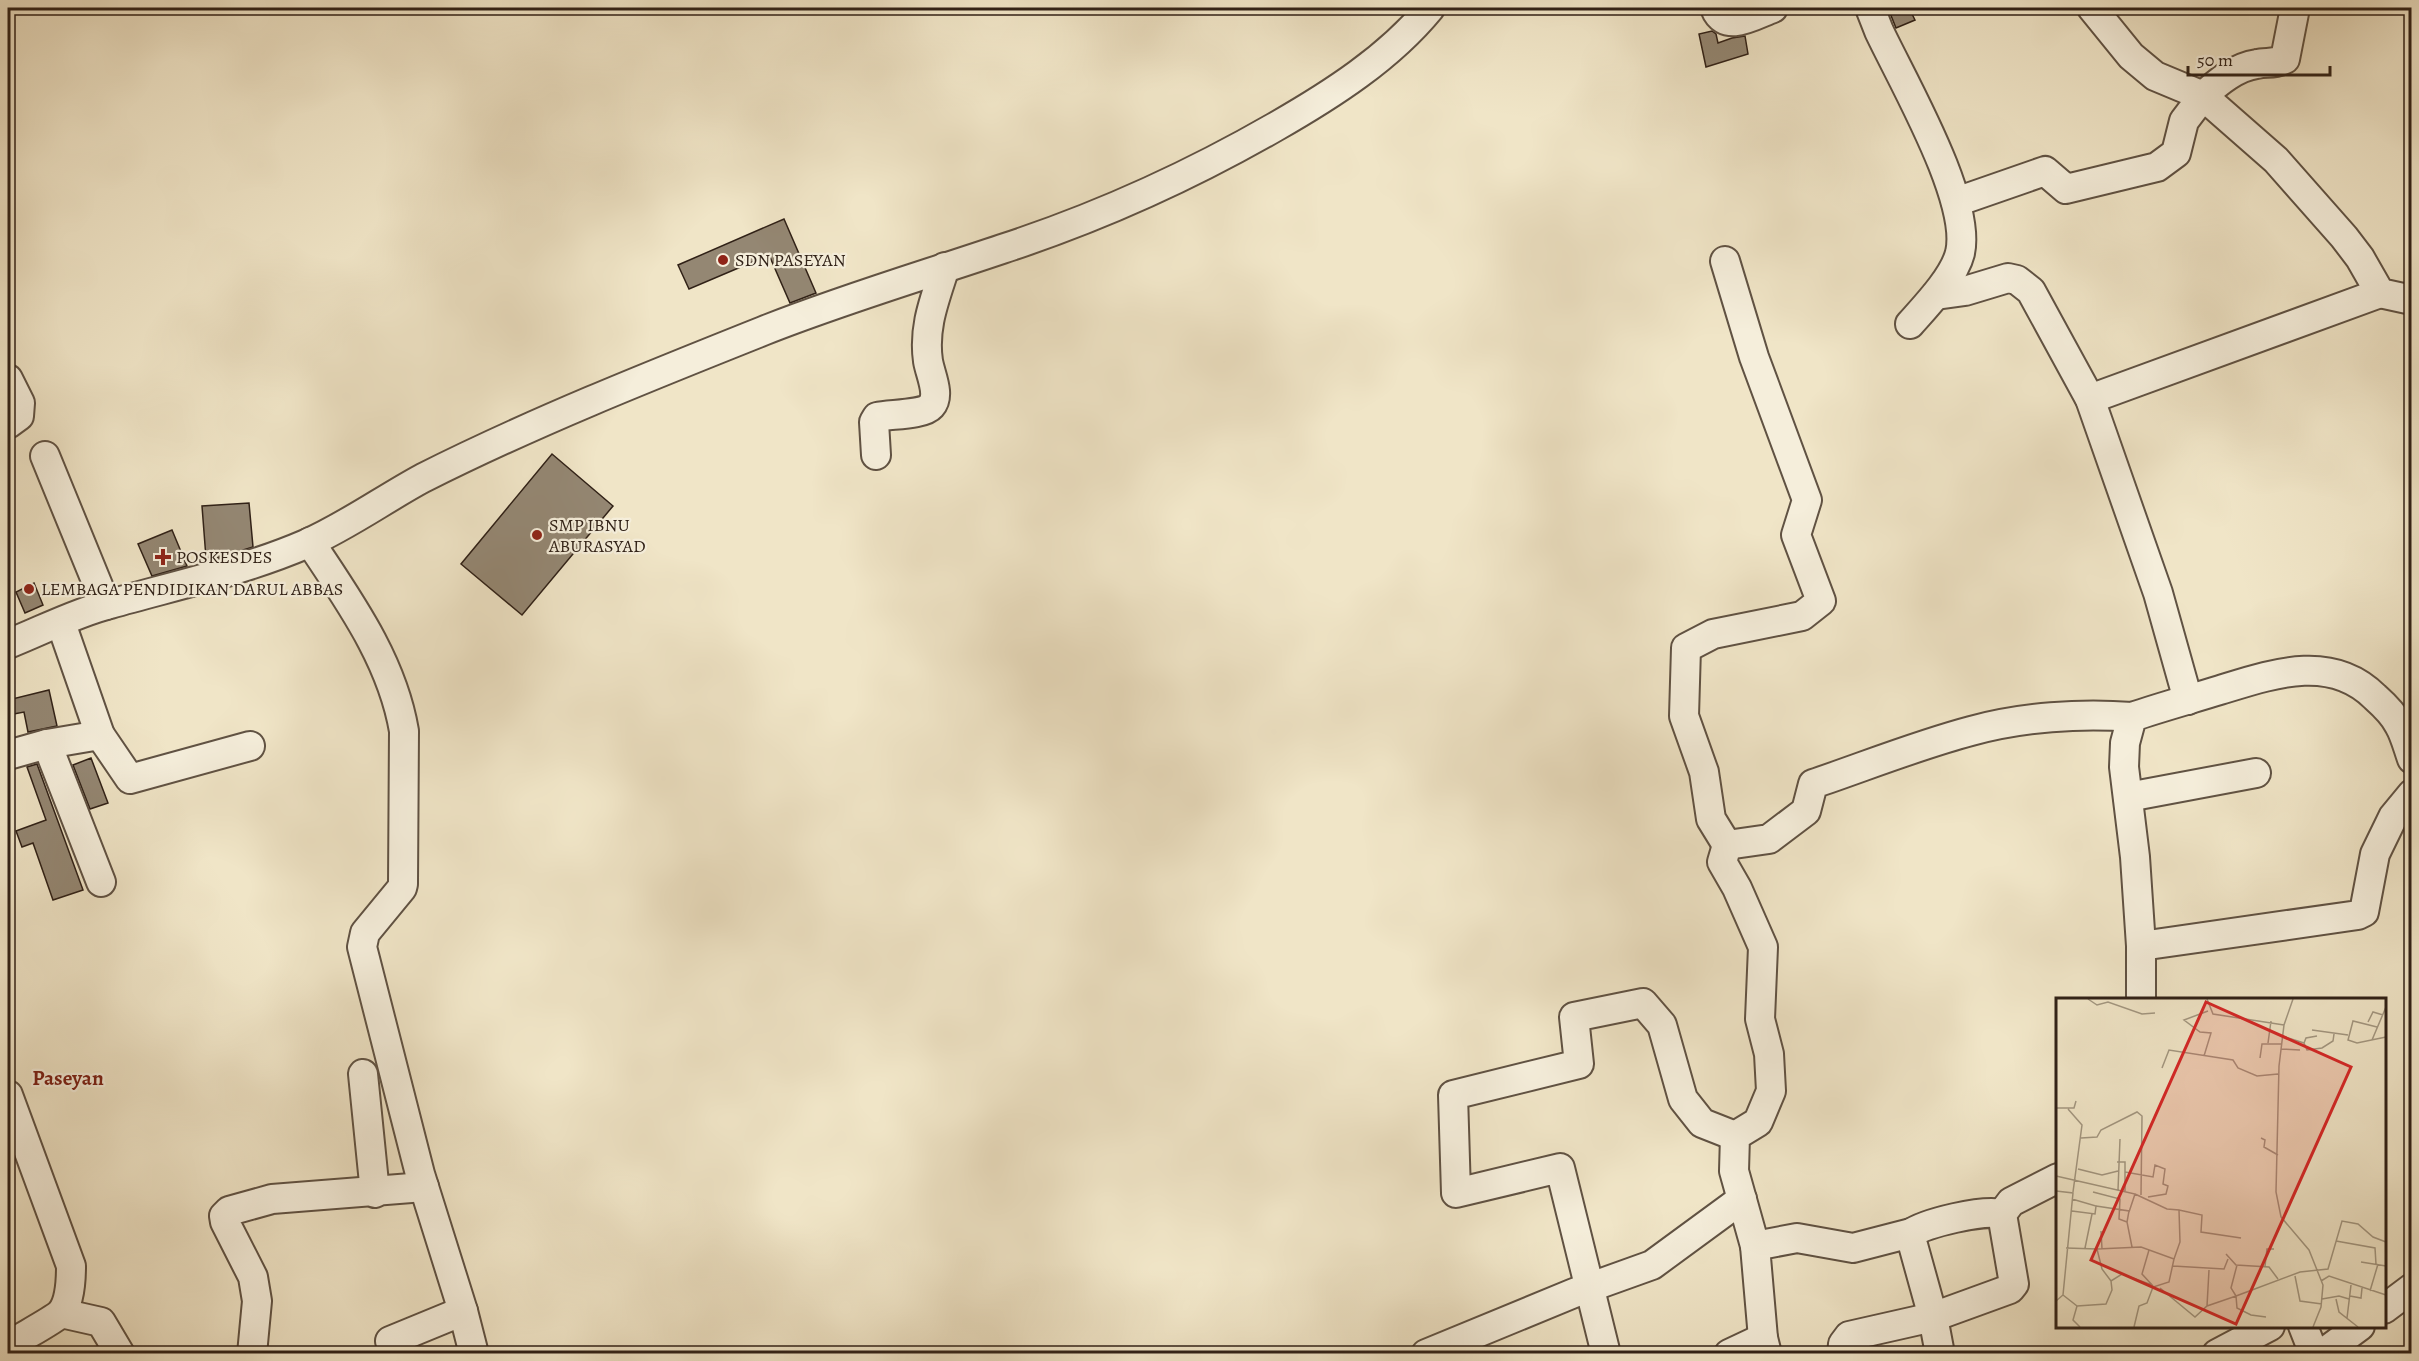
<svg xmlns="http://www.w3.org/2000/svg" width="2419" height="1361" font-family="Alegreya,serif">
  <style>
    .building { fill: #948773; stroke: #302117; stroke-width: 1.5 }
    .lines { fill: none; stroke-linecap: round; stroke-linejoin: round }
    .minor-casing { stroke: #605243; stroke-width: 32 }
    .minor { stroke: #f5eedb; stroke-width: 28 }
    .poi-dot { fill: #8f2418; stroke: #f5eedb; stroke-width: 2 }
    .labels { text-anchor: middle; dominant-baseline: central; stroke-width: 4.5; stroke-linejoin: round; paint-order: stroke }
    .poi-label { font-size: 18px; fill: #302117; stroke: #f5eedb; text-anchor: start }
    .quarter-label { font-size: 21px; font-weight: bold; fill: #7a1f14; stroke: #f5eedb }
    .inset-road { fill: none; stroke: #a39781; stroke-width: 1.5 }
    .view { fill: #d62828; fill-opacity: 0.15; stroke: #d62828; stroke-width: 3 }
    .inset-edge { fill: none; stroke: #302117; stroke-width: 3 }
  </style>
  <rect width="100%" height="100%" fill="#f0e5c7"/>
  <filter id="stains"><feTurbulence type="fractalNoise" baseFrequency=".00333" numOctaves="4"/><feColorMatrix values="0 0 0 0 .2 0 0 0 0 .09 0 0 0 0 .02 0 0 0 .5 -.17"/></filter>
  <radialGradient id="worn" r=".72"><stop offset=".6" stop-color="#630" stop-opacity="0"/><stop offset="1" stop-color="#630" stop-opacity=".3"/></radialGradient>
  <g class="building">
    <polygon points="1888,8 1909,8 1915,20 1896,28"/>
    <polygon points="1712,31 1716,34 1718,43 1732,38 1745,36 1748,54 1706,67 1699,34"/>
    <polygon points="784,219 816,293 790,303 769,255 689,289 678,265"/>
    <polygon points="552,454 613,506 522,615 461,564"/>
    <polygon points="249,503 253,547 217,558 206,558 202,506"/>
    <polygon points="172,530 187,566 152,576 138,544"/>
    <polygon points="34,583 43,605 25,613 16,592"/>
    <polygon points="49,690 57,726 28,732 24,712 8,715 8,700"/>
    <polygon points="91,758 108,803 90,809 73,765"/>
    <polygon points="37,764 83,890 53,900 33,843 22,847 16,831 46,820 27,767"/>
  </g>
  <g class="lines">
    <g class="minor-casing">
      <g id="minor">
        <path d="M1715,8c10,26 39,7 58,0"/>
        <path d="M1870,8l9,23c24,51 93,169 81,222 -6,24 -34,53 -50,71"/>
        <path d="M2295,8l-10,51c-9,5 -19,3 -28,5 -21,3 -39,18 -54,32l73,64 68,77 16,21 20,35 32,7"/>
        <polyline points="1956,202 2045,171 2066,189 2157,167 2176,153 2184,121 2203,96 2155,76 2131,56 2092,8"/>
        <polyline points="1725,261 1754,357 1807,500 1796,535 1821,601 1802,616 1713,634 1686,648 1684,716 1704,772 1711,819 1727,845"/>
        <polyline points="1936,295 1965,291 2008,278 2017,280 2031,291 2090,399 2158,593 2188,700"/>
        <polyline points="8,379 20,403 19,416 8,424"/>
        <polyline points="2090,399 2380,293"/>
        <path d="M876,455l-2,-33 3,-5c13,-3 46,-2 54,-11 10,-11 -1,-32 -3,-45 -5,-34 7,-62 17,-94"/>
        <polyline points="45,456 106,605"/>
        <path d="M310,542c39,59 82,118 94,189l-1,153 -1,4 -37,45 -3,14 58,227 43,137 11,43"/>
        <polyline points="61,623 100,735 130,779 250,746"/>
        <path d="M8,644c33,-13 67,-31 102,-40 67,-19 133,-33 196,-60 41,-18 78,-45 117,-66 109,-55 227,-102 340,-147 78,-31 159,-55 239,-82 95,-31 186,-72 273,-122 56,-32 114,-69 155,-119"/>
        <polyline points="47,744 101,882"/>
        <polyline points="8,755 47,744 100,735"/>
        <polyline points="2128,797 2256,773"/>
        <polyline points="2141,946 2358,915 2364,912 2375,854 2393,817 2412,794"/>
        <path d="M2141,1000v-54l-6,-89 -11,-90 1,-24 7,-26c29,-10 59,-18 88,-27 52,-16 111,-37 155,7 9,8 19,18 24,28 6,10 9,23 13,34"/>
        <polyline points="363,1074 375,1193"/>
        <path d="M8,1095l63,171c0,14 -1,36 -10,47 -7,7 -43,26 -53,33"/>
        <path d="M1755,1246l-21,-75 1,-35 23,-14 13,-31 -2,-37 -9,-35 3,-72 -26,-59 -15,-26 5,-17 42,-6 37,-28 7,-27c53,-18 105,-39 158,-53 51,-14 109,-18 161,-14"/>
        <polyline points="2384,1309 2412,1288"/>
        <polyline points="61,1313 101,1322 120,1354"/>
        <polyline points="2303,1326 2314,1354"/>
        <polyline points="390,1341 463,1311"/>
        <polyline points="252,1354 257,1301 253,1277 225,1222 224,1216 229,1211 272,1199 424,1187"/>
        <polyline points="1426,1354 1574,1293 1652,1265 1742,1199"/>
        <polyline points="1606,1354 1560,1168 1456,1193 1453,1095 1579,1064 1574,1017 1643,1003 1662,1025 1683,1099 1702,1123 1735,1136"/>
        <polyline points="1729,1354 1763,1338"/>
        <polyline points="1767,1354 1763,1338 1755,1246 1797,1238 1853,1248 1911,1233"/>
        <polyline points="1842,1354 1843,1344 1849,1336 1933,1317 2010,1289 2014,1284 2002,1214 2011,1202 2058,1178"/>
        <path d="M1940,1354l-7,-37 -23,-83c15,-11 74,-25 92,-20"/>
        <polyline points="2217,1354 2270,1326"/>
        <polyline points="2322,1354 2360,1326"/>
      </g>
    </g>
    <use href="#minor" class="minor"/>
  </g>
  <g class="poi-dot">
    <circle cx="723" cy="260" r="6"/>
    <circle cx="537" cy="535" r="6"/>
    <path d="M160 548h6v6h6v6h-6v6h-6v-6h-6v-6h6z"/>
    <circle cx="29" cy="589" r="6"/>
  </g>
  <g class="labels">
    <g class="poi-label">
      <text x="735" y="260">SDN PASEYAN</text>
      <text x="549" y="525">SMP IBNU<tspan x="549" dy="21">ABURASYAD</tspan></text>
      <text x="176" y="557">POSKESDES</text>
      <text x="41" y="589">LEMBAGA PENDIDIKAN DARUL ABBAS</text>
    </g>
    <g class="quarter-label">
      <text x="68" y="1078">Paseyan</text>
    </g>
  </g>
  <g transform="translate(2056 998)">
    <rect width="330" height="330" fill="#f0e5c7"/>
    <path class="inset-road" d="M32,1l9,6 11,-3 34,12 13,-1M151,1l6,15 71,11M237,1l-9,26 -5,41 -3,126 5,25 28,33 14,35 -2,22 -8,20M312,24l5,-10 10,3M321,29l-24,-6 -5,19 9,3 29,-6M256,32l36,5M226,38l22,7 2,-5 11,-2M316,42l14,-33M212,45l3,-22M248,45l3,7 15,-2 11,-7 1,-7M225,51l19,1M148,58l7,-23 -11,-1 -16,-12 24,-9M204,60l2,-14h20M106,70l7,-18 64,10 5,8 19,8 21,-2M0,110h18l2,-7M12,111l14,16 -9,67M25,140l16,-1 4,-7 36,-18 5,4 -1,79M205,140l4,2 -1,7 14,8M61,164h8v29M22,171l24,6 16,-4M69,174l28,5 2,-12 10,4 -2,15 5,2 -2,8 -18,3M0,178l79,18 -6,18M62,192l2,-51M0,193l17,2 -10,102 -7,6M37,194l27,7 -1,20 8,3M79,196l32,15 12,1 1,32 -6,17M16,201l24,7 -1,8 -23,-3M40,208l33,5 -2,11 5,25M123,212l23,5 -1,17 40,6M45,233l1,18M280,243l39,7 1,16M10,250l31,1 5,20 9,12 11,-7 30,11M29,250l7,-34M41,251l44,-2 33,12 -5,23 -16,5 -6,16 -8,3 -5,21M93,252l-7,24 11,12M170,256l10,11 33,2 9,12M305,264l25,4M181,267l-6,23 5,8 64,-24 28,-3 14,-48 16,3 15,13 13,5M117,268l51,3 4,-10M209,268l2,-17h7M239,278l5,25 22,3M265,283l8,-5 57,19M104,290l35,29 12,-11 29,-10 1,12 14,7 15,2M314,293l8,-27M7,297l14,11 -4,14 7,7M294,298l11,2 1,-10M266,301l17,-3 10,3M280,301l3,13 19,15M21,308l29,-2 6,-14 -1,-9M151,308l2,-36M291,320l4,-33"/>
    <path class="view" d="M150,4l145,65 -115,257 -145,-64z"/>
    <rect width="330" height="330" class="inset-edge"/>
  </g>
  <rect width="2419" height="1361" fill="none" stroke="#f0e5c7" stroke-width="30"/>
  <rect x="9" y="9" width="2401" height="1343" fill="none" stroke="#302117" stroke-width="3"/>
  <rect x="15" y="15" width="2389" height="1331" fill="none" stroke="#302117" stroke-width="1.5"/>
  <path d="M2188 66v9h142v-9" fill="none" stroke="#302117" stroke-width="3"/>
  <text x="2197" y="66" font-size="18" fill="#302117" stroke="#f5eedb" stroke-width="4.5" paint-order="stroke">50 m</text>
  <rect width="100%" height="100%" filter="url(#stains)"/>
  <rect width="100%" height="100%" fill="url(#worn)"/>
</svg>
